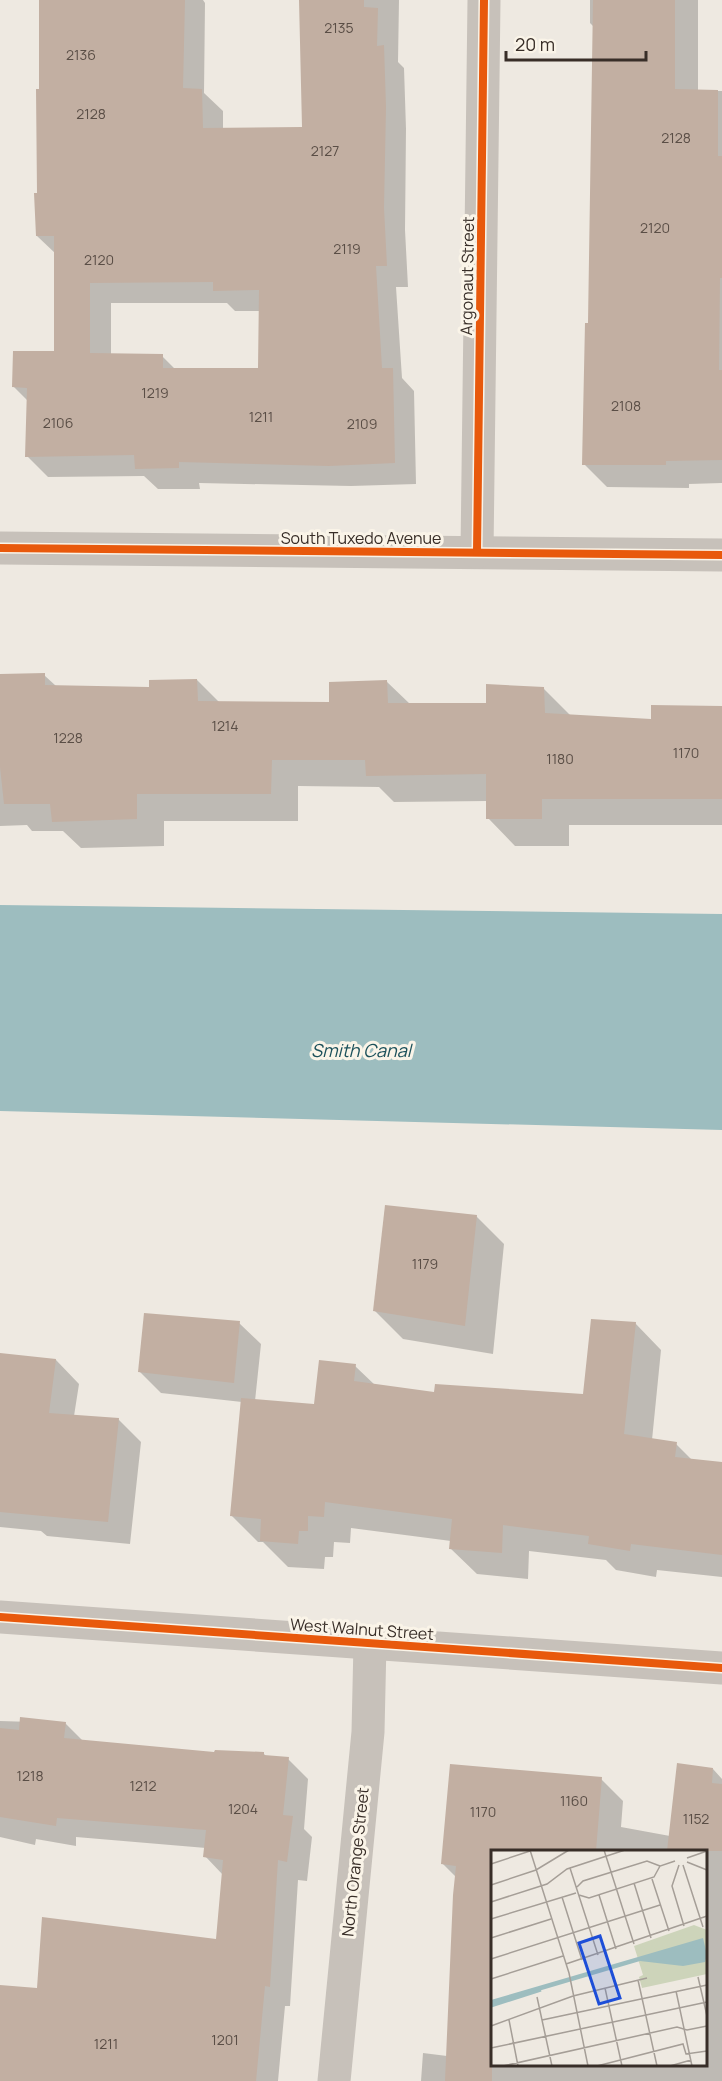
<svg xmlns="http://www.w3.org/2000/svg" width="722" height="2081" font-family="Manrope,sans-serif">
  <style>
    .water { fill: #9dbdbf }
    .shadow { fill: #0003; fill-rule: evenodd }
    .building { fill: #c2afa2; fill-rule: evenodd }
    .lines { fill: none; stroke-linecap: round; stroke-linejoin: round }
    .street { stroke: #c7c1ba; stroke-width: 33 }
    .cycleway-casing { stroke: #faf4e8; stroke-width: 11 }
    .cycleway { stroke: #e8590c; stroke-width: 8 }
    .labels { text-anchor: middle; dominant-baseline: central; stroke-width: 6; stroke-linejoin: round; paint-order: stroke }
    .number-label { font-size: 14px; fill: #5a4e46 }
    .street-label { font-size: 16px; fill: #382e28; stroke: #faf4e8 }
    .water-label { font-size: 18px; font-style: italic; fill: #1c515b; stroke: #faf4e8 }
    .inset-river { fill: none; stroke: #9dbdbf; stroke-width: 3 }
    .inset-road { fill: none; stroke: #a59e97; stroke-width: 1.5 }
    .view { fill: #1d4ed8; fill-opacity: 0.15; stroke: #1d4ed8; stroke-width: 3 }
    .inset-edge { fill: none; stroke: #382e28; stroke-width: 3 }
  </style>
  <rect width="100%" height="100%" fill="#eee9e1"/>
  <polygon class="water" points="0,905 722,914 722,1130 0,1111"/>
  <g class="shadow">
    <path d="M42,0h161l2,3 -1,90 19,18v18l80,-1 -3,-128h99l-1,62 6,6 2,61 -1,101 3,57h-12l6,91 12,13 2,93 -65,2 -152,-3 1,6h-42l-14,-13 -96,1 -21,-21 1,-55 -15,-15 43,-34v-98l-19,-18zM111,303h116l8,8h25l-1,58 -83,1 -14,-14 -51,-1z"/>
    <polygon points="590,0 698,0 698,91 722,91 722,483 689,484 689,488 607,487 584,464 589,324 594,27 590,23"/>
    <polygon points="44,675 56,686 151,689 197,680 219,702 331,704 386,681 410,704 487,705 544,689 571,716 652,720 722,707 722,825 569,825 569,846 515,846 488,818 488,801 394,802 379,787 298,786 298,821 164,821 164,846 81,848 63,831 32,831 27,825 0,826 0,676"/>
    <polygon points="476,1216 504,1244 493,1354 403,1339 374,1310"/>
    <polygon points="239,1323 261,1344 255,1401 315,1406 355,1366 376,1386 436,1394 585,1396 635,1323 661,1350 652,1440 676,1444 692,1460 722,1463 722,1577 657,1570 656,1577 616,1570 606,1560 529,1551 528,1579 477,1574 450,1548 451,1541 351,1528 350,1543 334,1542 333,1557 325,1557 324,1569 288,1567 263,1542 258,1542 231,1515 242,1402 161,1393 140,1372"/>
    <polygon points="0,1354 56,1360 79,1384 74,1416 118,1419 141,1442 130,1544 47,1536 41,1531 0,1527"/>
    <polygon points="0,1721 65,1723 84,1742 216,1753 264,1754 267,1757 288,1759 308,1779 304,1829 312,1837 307,1881 298,1880 290,2006 285,2006 278,2081 0,2081 0,1986 38,1990 218,1941 223,1875 205,1856 206,1848 76,1837 76,1846 36,1839 35,1845 0,1837"/>
    <path d="M713,1769l9,10v302h-301l2,-28 24,3 10,-178 -15,-15 159,-84 22,22 -2,26 49,9zM492,1852h214v212h-214z"/>
  </g>
  <g class="building">
    <path d="M39,0h146l-2,88 19,1 1,39 99,-1 -3,-127h65v7l14,1 -1,38 7,-1 2,62 -2,101 3,58h-11l6,102h11l2,95 -66,3 -150,-4v6l-44,1 -1,-14 -109,2 2,-69 -15,-1 1,-36h41v-115h-18l-2,-43h3l-1,-104h3zM213,282v9l46,-1 -1,78h-95v-14l-73,-1v-70z"/>
    <polygon points="593,0 675,0 675,89 718,90 718,156 722,156 722,278 720,278 719,370 722,370 722,460 666,461 666,465 582,465 585,323 588,323"/>
    <polygon points="45,673 45,685 149,687 149,680 197,679 198,701 329,702 329,682 387,680 388,703 486,703 486,684 544,687 545,713 651,719 651,705 722,706 722,799 542,799 542,819 486,819 486,774 366,776 365,760 272,760 271,794 137,794 137,819 52,822 50,804 4,804 0,767 0,674"/>
    <polygon points="385,1205 477,1215 465,1326 373,1311"/>
    <polygon points="144,1313 240,1321 234,1383 138,1372"/>
    <polygon points="591,1319 636,1322 624,1434 677,1442 675,1457 722,1462 722,1555 631,1544 630,1551 588,1544 589,1536 503,1525 502,1553 449,1549 452,1519 325,1502 324,1517 308,1516 308,1531 299,1531 298,1544 260,1541 261,1519 230,1516 241,1398 314,1404 319,1360 356,1364 354,1381 434,1392 435,1384 583,1394"/>
    <polygon points="0,1353 56,1359 49,1413 119,1418 108,1522 0,1512"/>
    <polygon points="20,1717 66,1722 64,1738 214,1752 215,1750 264,1752 264,1755 289,1757 283,1815 293,1816 287,1862 278,1860 270,1987 265,1986 256,2081 0,2081 0,1985 37,1988 42,1917 216,1939 223,1860 203,1857 206,1830 57,1818 56,1826 0,1817 0,1728 19,1730"/>
    <polygon points="677,1763 713,1768 712,1783 722,1784 722,1851 667,1851"/>
    <polygon points="450,1764 602,1777 596,1851 492,1851 492,2081 445,2081 453,1895 456,1866 441,1864"/>
  </g>
  <g class="lines">
    <g class="street">
      <polyline points="0,548 722,555"/>
      <polyline points="477,552 484,0"/>
      <polyline points="0,1617 722,1668"/>
      <polyline points="334,2081 368,1732 370,1643"/>
    </g>
    <g class="cycleway-casing">
      <g id="cycleway">
        <polyline points="0,548 722,555"/>
        <polyline points="477,552 484,0"/>
        <polyline points="0,1617 722,1668"/>
      </g>
    </g>
    <use href="#cycleway" class="cycleway"/>
  </g>
  <g class="labels">
    <g class="number-label">
      <text x="339" y="27">2135</text>
      <text x="81" y="54">2136</text>
      <text x="91" y="113">2128</text>
      <text x="676" y="137">2128</text>
      <text x="325" y="150">2127</text>
      <text x="655" y="227">2120</text>
      <text x="347" y="248">2119</text>
      <text x="99" y="259">2120</text>
      <text x="155" y="392">1219</text>
      <text x="626" y="405">2108</text>
      <text x="261" y="416">1211</text>
      <text x="58" y="422">2106</text>
      <text x="362" y="423">2109</text>
      <text x="225" y="725">1214</text>
      <text x="68" y="737">1228</text>
      <text x="686" y="752">1170</text>
      <text x="560" y="758">1180</text>
      <text x="425" y="1263">1179</text>
      <text x="30" y="1775">1218</text>
      <text x="143" y="1785">1212</text>
      <text x="574" y="1800">1160</text>
      <text x="243" y="1808">1204</text>
      <text x="483" y="1811">1170</text>
      <text x="696" y="1818">1152</text>
      <text x="225" y="2039">1201</text>
      <text x="106" y="2043">1211</text>
    </g>
    <g class="street-label">
      <text transform="translate(467 276) rotate(-89)">Argonaut Street</text>
      <text x="361" y="538">South Tuxedo Avenue</text>
      <text transform="translate(362 1629) rotate(4)">West Walnut Street</text>
      <text transform="translate(355 1862) rotate(-84)">North Orange Street</text>
    </g>
    <g class="water-label">
      <text x="361" y="1050">Smith Canal</text>
    </g>
  </g>
  <g transform="translate(491 1850)">
    <rect width="216" height="216" fill="#eee9e1"/>
    <path d="M203,75l13,5v44l-65,14 -3,-11 4,-2 -9,-29z" fill="#cdd4ba"/>
    <path d="M212,88l4,17 -2,7 -22,4 -43,-5 -149,44v-5z" fill="#9dbdbf"/>
    <path class="inset-river" d="M0,156l50,-16"/>
    <path class="inset-road" d="M39,0l39,123 19,93M113,0l30,94M196,8l20,-7M196,12l20,8M0,14l39,-13M188,15l-7,21 12,40M192,15l20,62M79,18l28,87M161,29l17,52M143,33l17,55M0,35l45,-15 33,-20M86,37l6,-6 64,-20 13,5M88,45l10,3 65,-21 6,-11 15,-5M108,45l17,54M71,47l20,63M0,52l56,-18 20,-15 58,-19M0,69l85,-26M0,88l60,-19M0,109l169,-54M75,114l141,-48M207,127l9,39M0,129l72,-23M147,130l19,86M114,138l17,78M185,141l16,75M46,147l15,69M18,170l9,46M51,170l165,-35M0,176l82,-30 74,-18M0,198l216,-46M12,216l174,-39 10,3 20,-4M106,216l86,-22 3,10 21,-3M179,216l21,-6"/>
    <path class="view" d="M109,86l20,62 -21,6 -20,-61z"/>
    <rect width="216" height="216" class="inset-edge"/>
  </g>
  <path d="M506 51v9h140v-9" fill="none" stroke="#382e28" stroke-width="3"/>
  <text x="515" y="51" font-size="18" fill="#382e28" stroke="#faf4e8" stroke-width="4.5" paint-order="stroke">20 m</text>
</svg>
